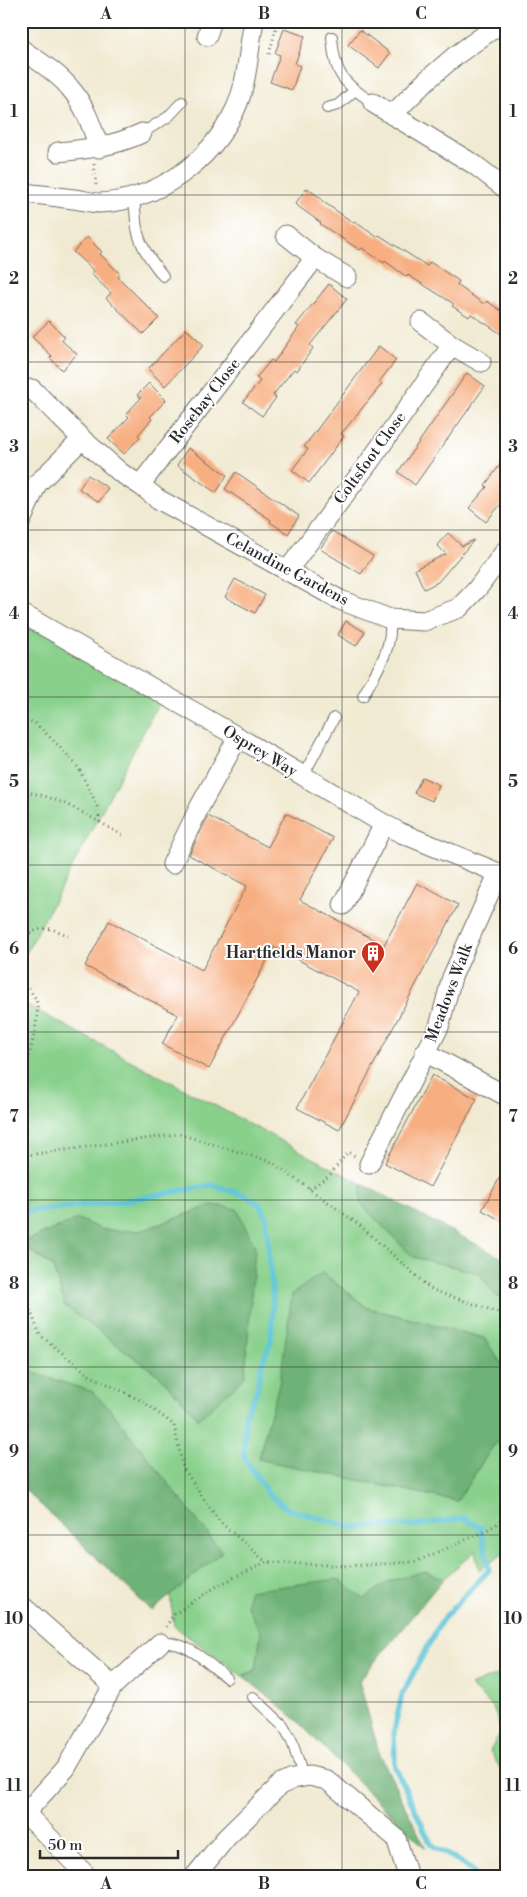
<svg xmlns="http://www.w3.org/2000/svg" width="527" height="1897" font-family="'Libre Bodoni',serif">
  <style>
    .green { fill: #88d08b; stroke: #5a7e5b }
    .forest { fill: #6eb277; stroke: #4c6e51 }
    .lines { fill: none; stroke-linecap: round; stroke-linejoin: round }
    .stream { stroke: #5bc4d7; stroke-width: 5.5 }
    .building { fill: #f7ae81 }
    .lane-casing { stroke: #706e65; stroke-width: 12 }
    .street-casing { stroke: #706e65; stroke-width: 21 }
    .path { stroke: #706e65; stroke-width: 3; stroke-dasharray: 1 4; stroke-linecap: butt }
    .lane { stroke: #fff; stroke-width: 10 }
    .street { stroke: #fff; stroke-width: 19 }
    .grid { fill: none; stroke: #2b2b2b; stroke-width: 1; stroke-opacity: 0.55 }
    .labels { text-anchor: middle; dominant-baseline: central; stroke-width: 4; stroke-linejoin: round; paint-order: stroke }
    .street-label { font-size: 16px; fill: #2b2b2b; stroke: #fff }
    .poi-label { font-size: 16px; font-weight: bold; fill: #2b2b2b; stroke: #fff; text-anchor: end }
    .neatline { fill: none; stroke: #2b2b2b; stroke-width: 2 }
    .grid-label { font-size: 16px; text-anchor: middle; font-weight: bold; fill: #2b2b2b }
  </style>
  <rect width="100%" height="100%" fill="#fff"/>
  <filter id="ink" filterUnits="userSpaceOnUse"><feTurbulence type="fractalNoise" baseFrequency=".02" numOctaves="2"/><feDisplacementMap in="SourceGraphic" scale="10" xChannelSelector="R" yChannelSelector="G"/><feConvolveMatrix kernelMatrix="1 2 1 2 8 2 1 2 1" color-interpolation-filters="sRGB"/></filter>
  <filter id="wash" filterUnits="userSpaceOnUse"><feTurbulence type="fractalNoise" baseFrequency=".0096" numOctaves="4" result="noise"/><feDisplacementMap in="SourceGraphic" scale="20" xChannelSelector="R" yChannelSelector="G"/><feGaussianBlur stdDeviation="1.12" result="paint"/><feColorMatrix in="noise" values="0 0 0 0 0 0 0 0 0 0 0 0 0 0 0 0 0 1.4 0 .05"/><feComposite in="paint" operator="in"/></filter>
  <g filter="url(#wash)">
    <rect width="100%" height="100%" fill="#f1ead2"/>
    <g class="green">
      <polygon points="21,618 161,699 21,963"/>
      <polygon points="21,1002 362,1184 360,1203 413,1257 479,1273 495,1295 506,1300 506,1371 484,1338 368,1308 323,1273 280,1381 258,1459 457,1501 493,1446 506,1436 506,1552 479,1570 475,1551 443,1579 425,1571 388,1582 364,1599 247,1606 261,1632 256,1670 242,1676 174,1626 170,1595 221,1552 109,1408 93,1392 21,1369 21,1245 53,1267 65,1306 161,1377 199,1419 212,1205 141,1231 102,1230 78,1219 21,1243"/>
      <polygon points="506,1669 506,1789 504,1775 490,1751 501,1731 493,1707 470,1686 502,1673"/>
    </g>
    <g class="forest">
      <polygon points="362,1184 506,1260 506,1300 495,1295 479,1273 413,1257 360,1203"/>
      <polygon points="212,1205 237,1209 255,1247 245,1377 199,1419 161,1377 65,1306 53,1267 21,1243 78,1219 102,1230 141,1231"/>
      <polygon points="322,1273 368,1308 484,1338 506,1371 506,1436 493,1446 457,1501 258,1459 280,1381 292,1294"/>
      <polygon points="21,1369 93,1392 109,1408 222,1552 152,1611 21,1486"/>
      <polygon points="425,1571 443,1579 359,1681 379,1752 426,1849 293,1717 243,1676 256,1670 261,1632 247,1606 249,1591 338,1579 364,1599 388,1582"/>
    </g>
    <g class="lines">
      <polyline class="stream" points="21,1212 123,1201 212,1185 245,1195 259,1204 266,1215 273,1301 271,1341 262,1364 256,1393 245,1414 244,1457 269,1495 288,1509 351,1527 420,1525 464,1518 481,1528 489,1570 442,1620 402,1694 394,1731 395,1767 431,1844 472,1870 476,1876"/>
    </g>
    <g id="blocks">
      <g class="building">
        <polygon points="284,29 305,36 295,64 300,66 292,90 270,82 280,55 275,53"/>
        <polygon points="360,30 390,53 379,68 348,45"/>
        <polygon points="307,188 323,200 322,201 354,223 355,222 377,237 379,235 427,266 430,262 459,281 457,285 484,304 487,301 506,314 506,337 471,314 469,317 452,306 454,304 408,275 407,277 385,261 384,263 362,248 360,250 320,224 321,223 295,204"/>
        <polygon points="87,237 102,252 100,254 120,274 118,277 159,318 143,334 106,298 111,293 91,274 94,271 73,252"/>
        <polygon points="329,284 347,299 310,345 313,348 297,371 294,369 273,395 276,398 262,416 243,402 260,381 256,378 271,360 274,362 299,327 296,325"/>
        <polygon points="49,321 65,337 61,340 77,354 62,370 50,358 52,356 32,337"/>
        <polygon points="186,329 204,345 165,386 148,369"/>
        <polygon points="379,346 396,360 379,382 382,384 341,434 344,436 309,483 292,470 308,449 304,447"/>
        <polygon points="467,373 485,386 415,485 398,472"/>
        <polygon points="149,383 166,400 150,417 152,419 138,435 140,437 124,454 108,439 129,417 126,414 141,398 137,395"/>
        <polygon points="188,448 227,475 216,493 177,465"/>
        <polygon points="506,457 506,498 486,522 469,508 487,487 485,485"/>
        <polygon points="236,472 299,516 288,534 270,522 271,520 225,489"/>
        <polygon points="88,475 108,488 99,502 79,489"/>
        <polygon points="332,531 373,556 361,574 320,549"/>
        <polygon points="448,533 462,546 474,540 438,582 424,589 415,569 446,554 437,545"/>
        <polygon points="235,579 265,595 255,613 225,597"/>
        <polygon points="346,621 365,632 356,646 338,635"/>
        <polygon points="422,777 439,785 432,801 414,793"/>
        <polygon points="286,813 333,838 300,900 384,945 417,883 458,905 339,1130 297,1108 359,992 274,947 209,1069 162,1044 178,1015 85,966 109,921 202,970 247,886 189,855 208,816 268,847"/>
        <polygon points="432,1075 477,1099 430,1187 385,1163"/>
        <polygon points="506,1166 506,1223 482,1210"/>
      </g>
    </g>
  </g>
  <g filter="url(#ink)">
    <use href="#blocks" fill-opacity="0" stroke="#706e65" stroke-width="1"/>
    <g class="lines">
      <g class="lane-casing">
        <g id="lane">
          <path d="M332,37c3,39 10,44 41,66"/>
          <polyline points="327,108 338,105 355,90"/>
          <polyline points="142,133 168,117 182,102"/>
          <path d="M133,198c3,10 2,20 4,30 3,19 15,33 26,48"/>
          <path d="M363,696c14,-27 30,-46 27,-77"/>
          <polyline points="303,776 334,718"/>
          <path d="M160,1643c27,-3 47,20 67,35"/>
          <polyline points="253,1697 283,1725 292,1741 303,1777"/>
        </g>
      </g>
      <g class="street-casing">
        <g id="street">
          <polyline points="207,36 212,21"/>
          <path d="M21,49c17,12 36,23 49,39 15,17 22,39 29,60"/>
          <polyline points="373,103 475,165 506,189"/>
          <polyline points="392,115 426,81 455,56 504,21"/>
          <path d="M58,152c30,-3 57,-6 84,-19"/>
          <path d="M21,193c18,1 36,4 53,6 9,1 18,4 26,4 58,-3 110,-41 135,-93 13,-27 13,-60 19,-89"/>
          <polyline points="286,235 315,258 347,277"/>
          <polyline points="421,322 452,345 481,362"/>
          <polyline points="82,439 121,473 140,485 315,258"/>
          <polyline points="140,485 158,499 340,600 390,619 424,621 459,608 477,589 506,550"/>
          <polyline points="21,521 37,484 82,439 32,389"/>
          <polyline points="287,571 370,461 452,345"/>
          <polyline points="21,613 238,737 384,824 401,833 506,876"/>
          <polyline points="172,864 200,806 238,737"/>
          <polyline points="343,905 384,824"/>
          <polyline points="425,1052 506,1096"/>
          <polyline points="369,1164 439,1027 452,977 498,874"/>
          <polyline points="21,1605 113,1686"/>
          <polyline points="25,1813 87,1876"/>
          <polyline points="21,1818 66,1768 113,1686 160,1643"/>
          <polyline points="195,1876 226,1838 280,1785 293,1779 309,1776 327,1780 396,1838 408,1876"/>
        </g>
      </g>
      <g class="path">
        <polyline points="269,54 278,21"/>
        <polyline points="94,164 96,185"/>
        <polyline points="21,718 35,723 56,743 78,767 97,805 100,823"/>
        <path d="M21,792c34,1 72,27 101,43"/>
        <path d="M21,938c19,-11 27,-13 47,-2"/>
        <path d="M21,982c6,4 15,14 16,22 3,19 -11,60 -16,80"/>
        <polyline points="21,1156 179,1134 272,1162 357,1223 432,1290 506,1315"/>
        <polyline points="310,1189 329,1176 348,1152 355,1156"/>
        <polyline points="21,1287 40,1335 89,1375 144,1402 174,1425 183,1468 219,1521 266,1562"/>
        <polyline points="166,1627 173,1615 217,1586 266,1562 348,1566 415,1562 484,1532 506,1518"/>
      </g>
      <use href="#lane" class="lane"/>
      <use href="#street" class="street"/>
    </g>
  </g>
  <path class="grid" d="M185,21v1855M342,21v1855M21,195h485M21,362h485M21,530h485M21,697h485M21,865h485M21,1032h485M21,1200h485M21,1367h485M21,1535h485M21,1702h485"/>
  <defs>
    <g id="building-pin" transform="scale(1.25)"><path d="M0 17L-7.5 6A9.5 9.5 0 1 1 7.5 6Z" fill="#c8321e" stroke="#fff"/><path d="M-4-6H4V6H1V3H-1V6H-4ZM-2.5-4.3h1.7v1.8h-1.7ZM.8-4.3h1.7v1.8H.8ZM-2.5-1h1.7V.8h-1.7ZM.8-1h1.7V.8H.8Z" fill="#fff"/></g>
  </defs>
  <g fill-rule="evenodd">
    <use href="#building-pin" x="373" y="953"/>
  </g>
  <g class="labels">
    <g class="street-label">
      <text transform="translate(205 401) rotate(-52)">Rosebay Close</text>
      <text transform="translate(370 458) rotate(-54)">Coltsfoot Close</text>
      <text transform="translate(287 569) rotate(28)">Celandine Gardens</text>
      <text transform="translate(260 751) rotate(31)">Osprey Way</text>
      <text transform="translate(449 993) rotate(-69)">Meadows Walk</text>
    </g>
    <g class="poi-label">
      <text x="356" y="953">Hartfields Manor</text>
    </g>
  </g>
  <rect width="527" height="1897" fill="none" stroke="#fff" stroke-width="55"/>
  <path d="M40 1850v8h138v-8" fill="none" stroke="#2b2b2b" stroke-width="2.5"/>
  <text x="48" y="1850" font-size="15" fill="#2b2b2b" stroke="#ffffff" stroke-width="4" paint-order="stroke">50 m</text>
  <rect x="28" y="28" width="472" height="1842" class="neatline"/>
  <g class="grid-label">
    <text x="106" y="19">A</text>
    <text x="264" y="19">B</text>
    <text x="421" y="19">C</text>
    <text x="14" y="117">1</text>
    <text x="513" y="117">1</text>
    <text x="14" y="284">2</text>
    <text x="513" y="284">2</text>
    <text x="14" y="452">3</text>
    <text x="513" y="452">3</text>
    <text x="14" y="619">4</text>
    <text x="513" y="619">4</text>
    <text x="14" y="787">5</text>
    <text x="513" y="787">5</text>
    <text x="14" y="954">6</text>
    <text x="513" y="954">6</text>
    <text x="14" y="1122">7</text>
    <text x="513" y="1122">7</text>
    <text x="14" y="1289">8</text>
    <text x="513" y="1289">8</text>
    <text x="14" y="1457">9</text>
    <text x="513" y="1457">9</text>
    <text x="14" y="1624">10</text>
    <text x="513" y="1624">10</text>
    <text x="14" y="1791">11</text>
    <text x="513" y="1791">11</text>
    <text x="106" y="1889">A</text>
    <text x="264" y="1889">B</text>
    <text x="421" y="1889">C</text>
  </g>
</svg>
